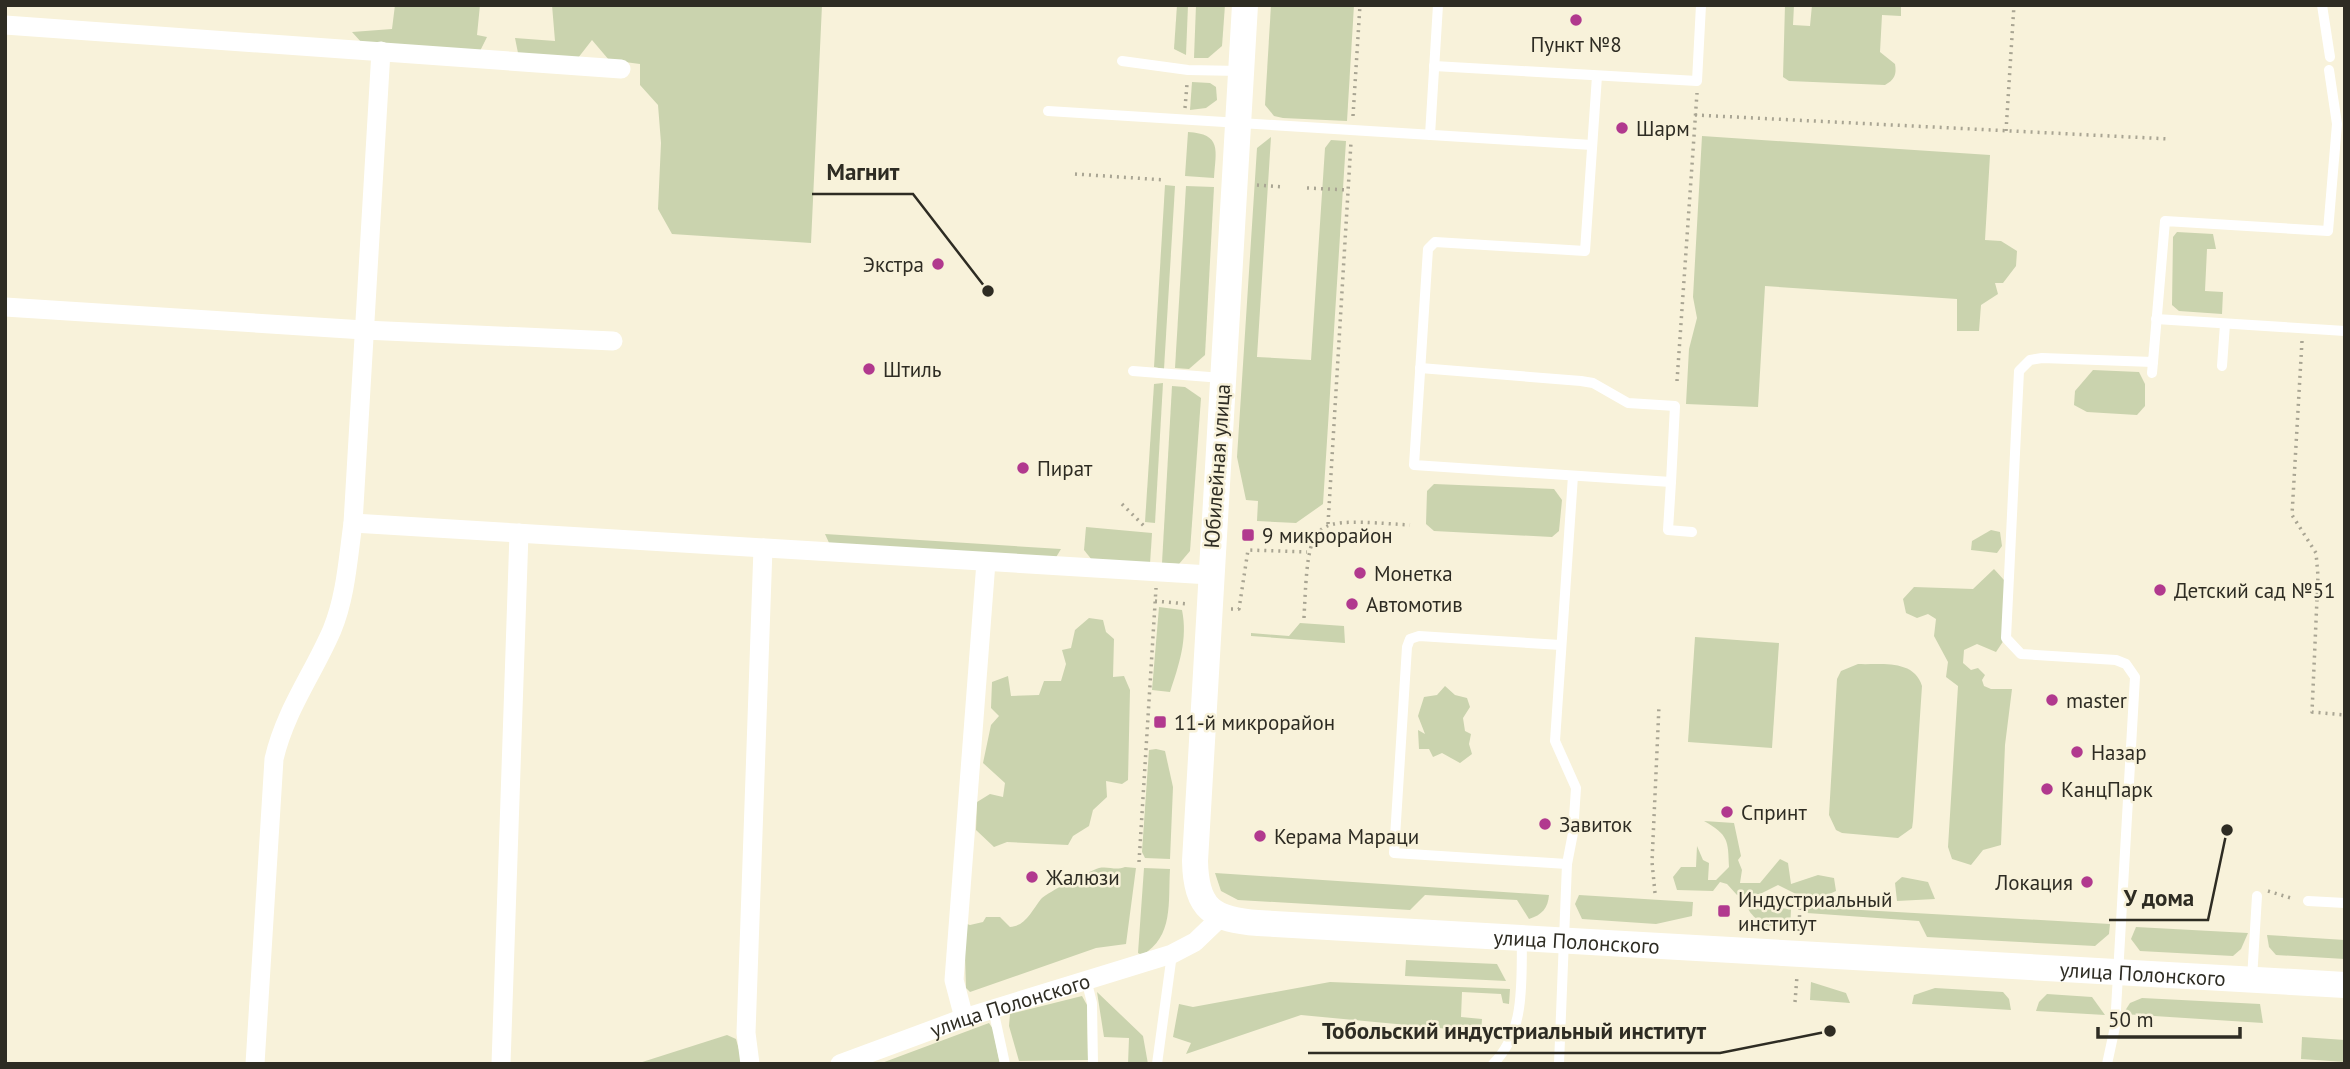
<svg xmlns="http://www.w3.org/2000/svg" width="2350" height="1069" font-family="'PT Sans',sans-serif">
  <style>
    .green { fill: #cad3ae }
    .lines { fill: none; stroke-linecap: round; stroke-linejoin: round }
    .path { stroke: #a9a593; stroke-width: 3.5; stroke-dasharray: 2 5; stroke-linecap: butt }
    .service { stroke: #fff; stroke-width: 10 }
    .minor { stroke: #fff; stroke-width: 19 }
    .secondary { stroke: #fff; stroke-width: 26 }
    .poi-dot { fill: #b1398e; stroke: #f8f2da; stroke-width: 2.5 }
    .labels { text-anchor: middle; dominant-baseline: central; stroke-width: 5; stroke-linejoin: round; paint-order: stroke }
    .poi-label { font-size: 21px; fill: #2e2c23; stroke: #f8f2da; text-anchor: start }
    .street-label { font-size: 21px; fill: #2e2c23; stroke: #f8f2da }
    .leader { fill: none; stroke: #2e2c23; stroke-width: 2.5 }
    .callout-dot { fill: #2e2c23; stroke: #f8f2da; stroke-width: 2.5 }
    .callout-label { font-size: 23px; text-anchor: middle; font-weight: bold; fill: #2e2c23; stroke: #f8f2da; stroke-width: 5; stroke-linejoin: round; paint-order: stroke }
  </style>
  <rect width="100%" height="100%" fill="#f8f2da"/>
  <g class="green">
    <polygon points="395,5 480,5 477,35 487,37 480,51 362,43 352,32 392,29"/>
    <polygon points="552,5 822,5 811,243 672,234 658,209 661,143 658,105 640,85 640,64 609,60 592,40 578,58 518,53 515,38 555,41"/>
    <polygon points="1177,5 1188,5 1186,55 1174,49"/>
    <polygon points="1196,5 1225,5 1222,46 1208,58 1194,58"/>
    <polygon points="1271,5 1354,5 1347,121 1283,118 1274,116 1265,105"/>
    <path d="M1785,5h9l-1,20 17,1 2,-21h89v11l-19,-1 -2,37 15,12c2,11 -1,16 -10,21l-96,-4 -6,-4z"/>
    <polygon points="1192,82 1210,83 1216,87 1217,100 1206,108 1190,110"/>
    <path d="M1188,132c34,2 28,18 26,46l-29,-2z"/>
    <polygon points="1702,136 1990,155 1985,240 2001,241 2017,251 2016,266 2003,283 1995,283 1998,294 1981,305 1979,331 1957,331 1957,299 1765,286 1758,407 1686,404 1689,349 1697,318 1693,297"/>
    <polygon points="1271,137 1257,357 1311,360 1325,148 1331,140 1346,141 1323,504 1296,523 1257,521 1258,501 1246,500 1237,457 1257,148"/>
    <polygon points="1165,185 1175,186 1164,369 1154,367"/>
    <polygon points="1186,186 1214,187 1205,355 1189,369 1175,368"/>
    <polygon points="2177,232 2213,234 2216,249 2207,249 2205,291 2223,292 2222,314 2179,311 2172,305 2173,237"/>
    <polygon points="2093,370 2139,372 2145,384 2145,406 2137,415 2087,412 2074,405 2075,391"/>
    <polygon points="1163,383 1155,523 1145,522 1154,384"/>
    <polygon points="1172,386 1185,387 1201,398 1190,551 1179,564 1162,563"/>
    <polygon points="1434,484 1554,489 1562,500 1559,531 1552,537 1434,531 1426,524 1427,491"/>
    <polygon points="1086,527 1152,533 1150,564 1092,560 1084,550"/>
    <polygon points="1991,530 2000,532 2002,546 1997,553 1971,550 1972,541"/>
    <polygon points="825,534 1061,549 1055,559 830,545"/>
    <polygon points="1994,569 2004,580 2004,640 1996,652 1977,644 1964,650 1963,663 1971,670 1978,668 1985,675 1982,680 1984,686 1991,689 2012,689 2005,745 2001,845 1983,850 1971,865 1952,859 1948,847 1958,686 1946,677 1948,662 1934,636 1936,619 1928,614 1917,618 1906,613 1903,599 1914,587 1973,589"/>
    <path d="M1159,607l23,3c6,29 -3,55 -12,82l-18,-2z"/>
    <polygon points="1089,618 1103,620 1106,632 1114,639 1113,677 1124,676 1130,690 1128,780 1122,784 1106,781 1107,797 1093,810 1089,826 1073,836 1068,845 1007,842 994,847 976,830 977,802 990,794 1003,797 1005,783 983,763 991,725 999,716 991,708 992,682 1008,676 1011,696 1039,695 1044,681 1061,681 1066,664 1062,650 1071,648 1075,630"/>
    <polygon points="1300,623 1344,626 1345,643 1251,636 1251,633 1289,636"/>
    <polygon points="1695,637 1779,643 1772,748 1688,742"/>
    <path d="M1858,664c23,1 56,-5 64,22l-9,135 -1,7 -14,10 -56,-5 -6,-3 -7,-15 8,-136 4,-8z"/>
    <polygon points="1445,686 1455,695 1467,698 1470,707 1463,718 1465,731 1471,734 1469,744 1472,754 1460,763 1442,753 1433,757 1429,749 1419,749 1418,730 1425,734 1418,716 1424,697 1437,695"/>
    <polygon points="1156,749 1165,751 1173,787 1170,859 1145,858 1142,852 1149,750"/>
    <path d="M1704,821l30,2 7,33 -3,4 4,10 -2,13h20l20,-24 8,4 3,21 27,-9 16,3 2,13 -18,8 -18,-3 -22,-11 -18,9 -23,1 -10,-11 -7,-2 -7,9 -36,-1 -4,-13 8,-10h15l1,-21 6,14 6,3 -1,17h8l13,-13c-1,-26 0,-32 -25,-46z"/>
    <path d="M1125,867l11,1 -10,76 -30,4 -126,44 -4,-4 -2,-65 6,2 13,-3 3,-5h14l10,10c16,-1 22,-17 31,-28 7,-7 48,-28 58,-31 10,-2 16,3 26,-1z"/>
    <path d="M1144,868l26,1c-2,33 4,68 -28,86l-4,-2z"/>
    <path d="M1215,873l334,22c-1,13 -7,20 -20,24l-12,-19 -92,-5 -15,15 -172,-10 -17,-9z"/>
    <polygon points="1902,877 1928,882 1935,899 1897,901 1895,883"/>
    <polygon points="1579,895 1693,902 1692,916 1656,924 1582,919 1575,904"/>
    <path d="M1747,906l44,3 -1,22c-16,-3 -37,-8 -43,-25z"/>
    <polygon points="1808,907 2110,924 2109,934 2095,946 1927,937 1919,921 1807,913"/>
    <polygon points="2136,927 2248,933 2241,949 2233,956 2140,951 2131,939"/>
    <polygon points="2267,935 2345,940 2345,959 2276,955 2269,947"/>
    <polygon points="1406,960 1497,964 1506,981 1405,976"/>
    <polygon points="1330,982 1510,989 1509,1004 1503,1003 1501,994 1462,992 1461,1017 1482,1019 1481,1032 1301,1015 1186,1054 1191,1043 1173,1037 1179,1004 1193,1007"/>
    <polygon points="1811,982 1846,993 1850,1003 1810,1000"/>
    <polygon points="1935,988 2003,992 2009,999 2011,1010 1912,1004 1914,995"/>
    <polygon points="1097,992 1143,1036 1148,1064 1128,1064 1129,1038 1104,1037"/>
    <polygon points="2047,994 2092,997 2105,1015 2036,1011 2039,1002"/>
    <polygon points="1082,996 1087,1005 1088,1060 1019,1061 1009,1026 1010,1014"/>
    <polygon points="2142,998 2260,1004 2263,1023 2123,1014 2130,1003"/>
    <polygon points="989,1023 993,1029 1000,1064 879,1064"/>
    <polygon points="727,1035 736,1039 743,1064 636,1064"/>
    <polygon points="2302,1037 2345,1040 2345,1062 2301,1059"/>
  </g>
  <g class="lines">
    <g class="path">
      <polyline points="1185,108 1187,84"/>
      <polyline points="1695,115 2170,139"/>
      <polyline points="1353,116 1360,5"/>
      <polyline points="2006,131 2014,5"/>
      <polyline points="1075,174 1165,180"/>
      <polyline points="1257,185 1283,187"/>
      <polyline points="1307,188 1349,190"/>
      <polyline points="2302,341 2292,515 2316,553 2318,576 2312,712 2345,715"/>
      <polyline points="1677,381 1697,93"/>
      <polyline points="1122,504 1145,527"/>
      <polyline points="1328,524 1351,142"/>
      <polyline points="1155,601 1188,604"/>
      <polyline points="1231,609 1239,609 1248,550 1307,552"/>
      <path d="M1304,618c5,-105 5,-99 106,-93"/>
      <polyline points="1139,862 1156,588"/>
      <polyline points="2268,891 2294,899"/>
      <polyline points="1655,893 1652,862 1659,706"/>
      <polyline points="1799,931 1800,902"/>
      <polyline points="1795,1002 1797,976"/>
    </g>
    <g class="service">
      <polyline points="2322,5 2330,57"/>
      <polyline points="1122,61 1188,70 1240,71"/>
      <polyline points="1434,66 1697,81 1701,5"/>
      <polyline points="1597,76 1585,251 1435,242 1428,249 1414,465 1671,482 1668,530 1692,532"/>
      <polyline points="1048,111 1592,145"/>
      <polyline points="1430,135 1438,5"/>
      <polyline points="2156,319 2345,331"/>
      <polyline points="2222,366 2225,324"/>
      <polyline points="1420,368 1581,381 1593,383 1628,403 1675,406 1671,482"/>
      <polyline points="1133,371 1222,378"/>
      <polyline points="2152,373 2153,362"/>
      <polyline points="1561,645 1419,636 1410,639 1407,647 1394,853 1567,864"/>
      <polyline points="2308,901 2345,903"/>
      <polyline points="1086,979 1092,1003 1093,1064"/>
      <polyline points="2252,979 2257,896"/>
      <polyline points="993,1009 1005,1064"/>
      <polyline points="1157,1064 1172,954"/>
      <path d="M1493,1064c33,-33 28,-82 29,-125"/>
      <polyline points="1559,1064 1567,864 1573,833 1576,788 1555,741 1573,476"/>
      <polyline points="2107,1064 2115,1027 2135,677 2126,664 2116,660 2021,654 2006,638 2019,371 2030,360 2042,358 2153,362 2165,221 2328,231 2337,124 2329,70"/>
    </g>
    <g class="minor">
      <polyline points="5,25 621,69"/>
      <polyline points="5,307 364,330 613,341"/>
      <polyline points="353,523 1210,575"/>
      <polyline points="964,1018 954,980 986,562"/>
      <path d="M255,1064l19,-305c11,-48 39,-85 58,-129 14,-34 16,-72 21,-107l28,-472"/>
      <polyline points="501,1064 519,533"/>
      <polyline points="750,1064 746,1033 763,548"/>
      <path id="s1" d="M840,1064l124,-46 208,-64 23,-12 26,-25"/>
    </g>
    <path class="secondary" id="s2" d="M1245,5l-50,856c1,48 18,59 63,62l1087,62"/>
  </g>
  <g class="poi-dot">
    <circle cx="1576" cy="20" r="7"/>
    <circle cx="1622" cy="128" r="7"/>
    <circle cx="938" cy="264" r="7"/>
    <circle cx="869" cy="369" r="7"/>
    <circle cx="1023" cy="468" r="7"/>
    <rect x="1241" y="528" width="14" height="14" rx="3.5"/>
    <circle cx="1360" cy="573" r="7"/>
    <circle cx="2160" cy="590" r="7"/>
    <circle cx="1352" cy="604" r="7"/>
    <circle cx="2052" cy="700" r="7"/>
    <rect x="1153" y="715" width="14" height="14" rx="3.5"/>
    <circle cx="2077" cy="752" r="7"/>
    <circle cx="2047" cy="789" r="7"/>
    <circle cx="1727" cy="812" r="7"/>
    <circle cx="1545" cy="824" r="7"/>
    <circle cx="1260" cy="836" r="7"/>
    <circle cx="1032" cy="877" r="7"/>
    <circle cx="2087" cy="882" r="7"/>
    <rect x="1717" y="904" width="14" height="14" rx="3.5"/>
  </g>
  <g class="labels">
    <g class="poi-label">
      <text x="1576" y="44" text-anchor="middle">Пункт №8</text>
      <text x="1636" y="128">Шарм</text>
      <text x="924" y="264" text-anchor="end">Экстра</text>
      <text x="883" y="369">Штиль</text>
      <text x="1037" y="468">Пират</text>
      <text x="1262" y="535">9 микрорайон</text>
      <text x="1374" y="573">Монетка</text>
      <text x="2174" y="590">Детский сад №51</text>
      <text x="1366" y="604">Автомотив</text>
      <text x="2066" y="700">master</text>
      <text x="1174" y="722">11-й микрорайон</text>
      <text x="2091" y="752">Назар</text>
      <text x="2061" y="789">КанцПарк</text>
      <text x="1741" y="812">Спринт</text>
      <text x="1559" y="824">Завиток</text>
      <text x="1274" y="836">Керама Мараци</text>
      <text x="1046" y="877">Жалюзи</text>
      <text x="2073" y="882" text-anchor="end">Локация</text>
      <text x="1738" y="899">Индустриальный<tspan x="1738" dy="24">институт</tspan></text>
    </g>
    <g class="street-label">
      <text transform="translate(1217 466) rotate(-86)">Юбилейная улица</text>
      <text stroke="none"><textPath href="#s2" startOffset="1279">улица Полонского</textPath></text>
      <text stroke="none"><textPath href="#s2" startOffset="1846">улица Полонского</textPath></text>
      <text stroke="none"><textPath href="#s1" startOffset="180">улица Полонского</textPath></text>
    </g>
  </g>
  <path class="leader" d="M988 291L913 194H812M2227 830L2208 920H2109M1830 1031L1720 1053H1308"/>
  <g class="callout-dot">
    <circle cx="988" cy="291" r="7"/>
    <circle cx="2227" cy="830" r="7"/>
    <circle cx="1830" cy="1031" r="7"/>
  </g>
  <g class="callout-label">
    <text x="863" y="180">Магнит</text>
    <text x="2159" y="906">У дома</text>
    <text x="1514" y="1039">Тобольский индустриальный институт</text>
  </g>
  <rect width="2350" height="1069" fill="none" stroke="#2e2c23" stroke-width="14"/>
  <path d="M2098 1027v10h142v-10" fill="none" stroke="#2e2c23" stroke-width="3.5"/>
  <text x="2108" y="1027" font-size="21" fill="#2e2c23" stroke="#f8f2da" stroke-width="5" paint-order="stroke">50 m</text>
</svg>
